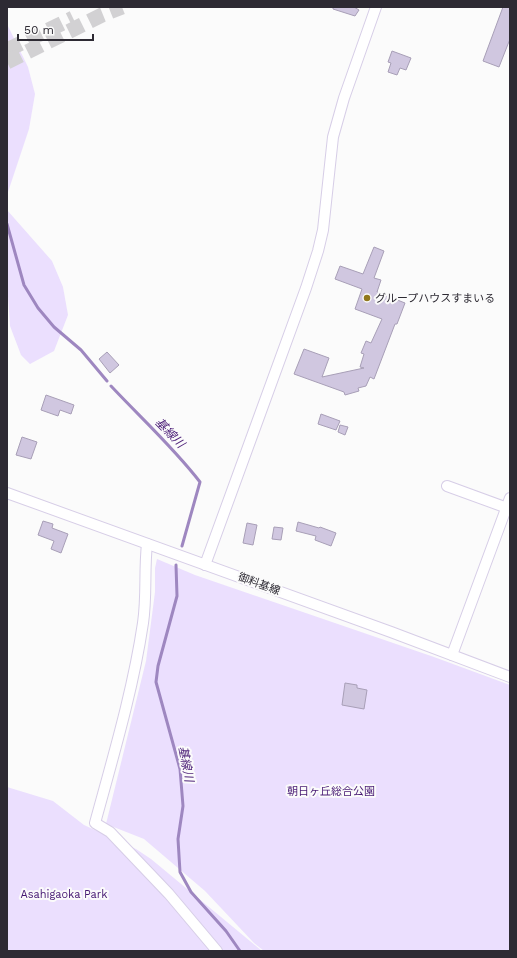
<svg xmlns="http://www.w3.org/2000/svg" width="517" height="958" font-family="'Work Sans','Noto Sans JP',sans-serif">
  <style>
    .green { fill: #ebdffe }
    .lines { fill: none; stroke-linecap: round; stroke-linejoin: round }
    .stream { stroke: #9e87c0; stroke-width: 3 }
    .building { fill: #d0c7e0; stroke: #a89fb7 }
    .highway-tunnel { stroke: #d2d1d3; stroke-width: 15; stroke-dasharray: 15 8; stroke-linecap: butt }
    .minor-casing { stroke: #d7cee7; stroke-width: 12 }
    .minor { stroke: #fff; stroke-width: 10 }
    .poi-dot { fill: #91781e; stroke: #fbfbfb; stroke-width: 1.5 }
    .labels { text-anchor: middle; dominant-baseline: central; stroke-width: 4; stroke-linejoin: round; paint-order: stroke }
    .poi-label { font-size: 11px; fill: #2d2a33; stroke: #fbfbfb; text-anchor: start }
    .street-label { font-size: 11px; fill: #2d2a33; stroke: #fbfbfb }
    .park-label { font-size: 11px; fill: #461872; stroke: #fbfbfb }
    .water-label { font-size: 12px; font-style: italic; fill: #4a1d76; stroke: #fbfbfb }
  </style>
  <rect width="100%" height="100%" fill="#fbfbfb"/>
  <g class="green">
    <polygon points="7,24 28,67 35,94 29,129 7,195"/>
    <polygon points="7,205 7,210 52,261 63,287 68,315 54,351 30,364 21,355 10,326 7,281"/>
    <polygon points="157,559 195,575 434,657 510,685 510,951 264,951 254,943 205,891 144,839 106,824 146,661 155,592 155,568"/>
    <polygon points="7,787 53,801 84,825 136,849 151,859 262,951 7,951"/>
  </g>
  <g class="lines">
    <g class="stream">
      <polyline points="7,224 24,285 38,308 54,327 81,350 107,381"/>
      <path d="M111,386c30,32 63,62 89,96l-18,64"/>
      <polyline points="176,565 177,596 158,666 156,682 180,769 183,806 178,839 180,872 191,892 226,931 240,951"/>
    </g>
  </g>
  <g class="building">
    <polygon points="333,7 354,7 359,10 355,16 333,9"/>
    <polygon points="503,7 510,7 510,39 499,67 483,61"/>
    <polygon points="392,51 411,58 406,70 400,68 397,75 388,72 391,63 388,62"/>
    <polygon points="374,247 384,251 374,278 381,280 377,292 405,303 397,324 395,324 374,379 370,377 366,386 358,388 359,391 345,395 344,392 294,374 304,349 329,358 322,377 364,368 360,367 364,354 361,353 366,341 371,343 382,319 355,309 362,289 335,279 340,266 363,274"/>
    <polygon points="107,352 119,365 110,373 99,359"/>
    <polygon points="46,395 74,405 71,414 60,410 58,416 41,410"/>
    <polygon points="321,414 340,421 336,430 318,424"/>
    <polygon points="340,425 348,427 345,435 338,432"/>
    <polygon points="22,437 37,442 31,459 16,455"/>
    <polygon points="43,521 53,524 52,528 68,534 61,553 51,549 54,541 38,535"/>
    <polygon points="298,522 319,528 320,527 336,533 331,546 315,540 316,536 296,531"/>
    <polygon points="247,523 257,525 253,545 243,543"/>
    <polygon points="274,527 283,528 281,540 272,539"/>
    <polygon points="345,683 357,685 357,688 367,690 364,709 342,705"/>
  </g>
  <g class="lines">
    <g class="highway-tunnel">
      <polyline points="7,50 73,18"/>
      <polyline points="7,62 102,15 122,7"/>
    </g>
    <g class="minor-casing">
      <g id="minor">
        <polyline points="447,486 510,509"/>
        <polyline points="7,493 391,632 510,677"/>
        <path d="M147,544c-3,26 0,52 -4,79 -10,67 -30,134 -48,200l15,9 59,62 48,57"/>
        <polyline points="205,565 306,288 318,251 323,230 333,137 344,98 376,7"/>
        <polyline points="452,655 510,498"/>
      </g>
    </g>
    <use href="#minor" class="minor"/>
  </g>
  <circle class="poi-dot" cx="367" cy="298" r="4"/>
  <g class="labels">
    <g class="poi-label">
      <text x="375" y="298">グループハウスすまいる</text>
    </g>
    <g class="street-label">
      <text transform="translate(259 584) rotate(20)">御料基線</text>
    </g>
    <g class="park-label">
      <text x="331" y="791">朝日ヶ丘総合公園</text>
      <text x="64" y="894">Asahigaoka Park</text>
    </g>
    <g class="water-label">
      <text transform="translate(170 433) rotate(46)">基線川</text>
      <text transform="translate(186 764) rotate(79)">基線川</text>
    </g>
  </g>
  <rect width="517" height="958" fill="none" stroke="#2d2a33" stroke-width="16"/>
  <path d="M18 34v6h75v-6" fill="none" stroke="#2d2a33" stroke-width="2"/>
  <text x="24" y="34" font-size="12" fill="#2d2a33" stroke="#fbfbfb" stroke-width="3" paint-order="stroke">50 m</text>
</svg>
